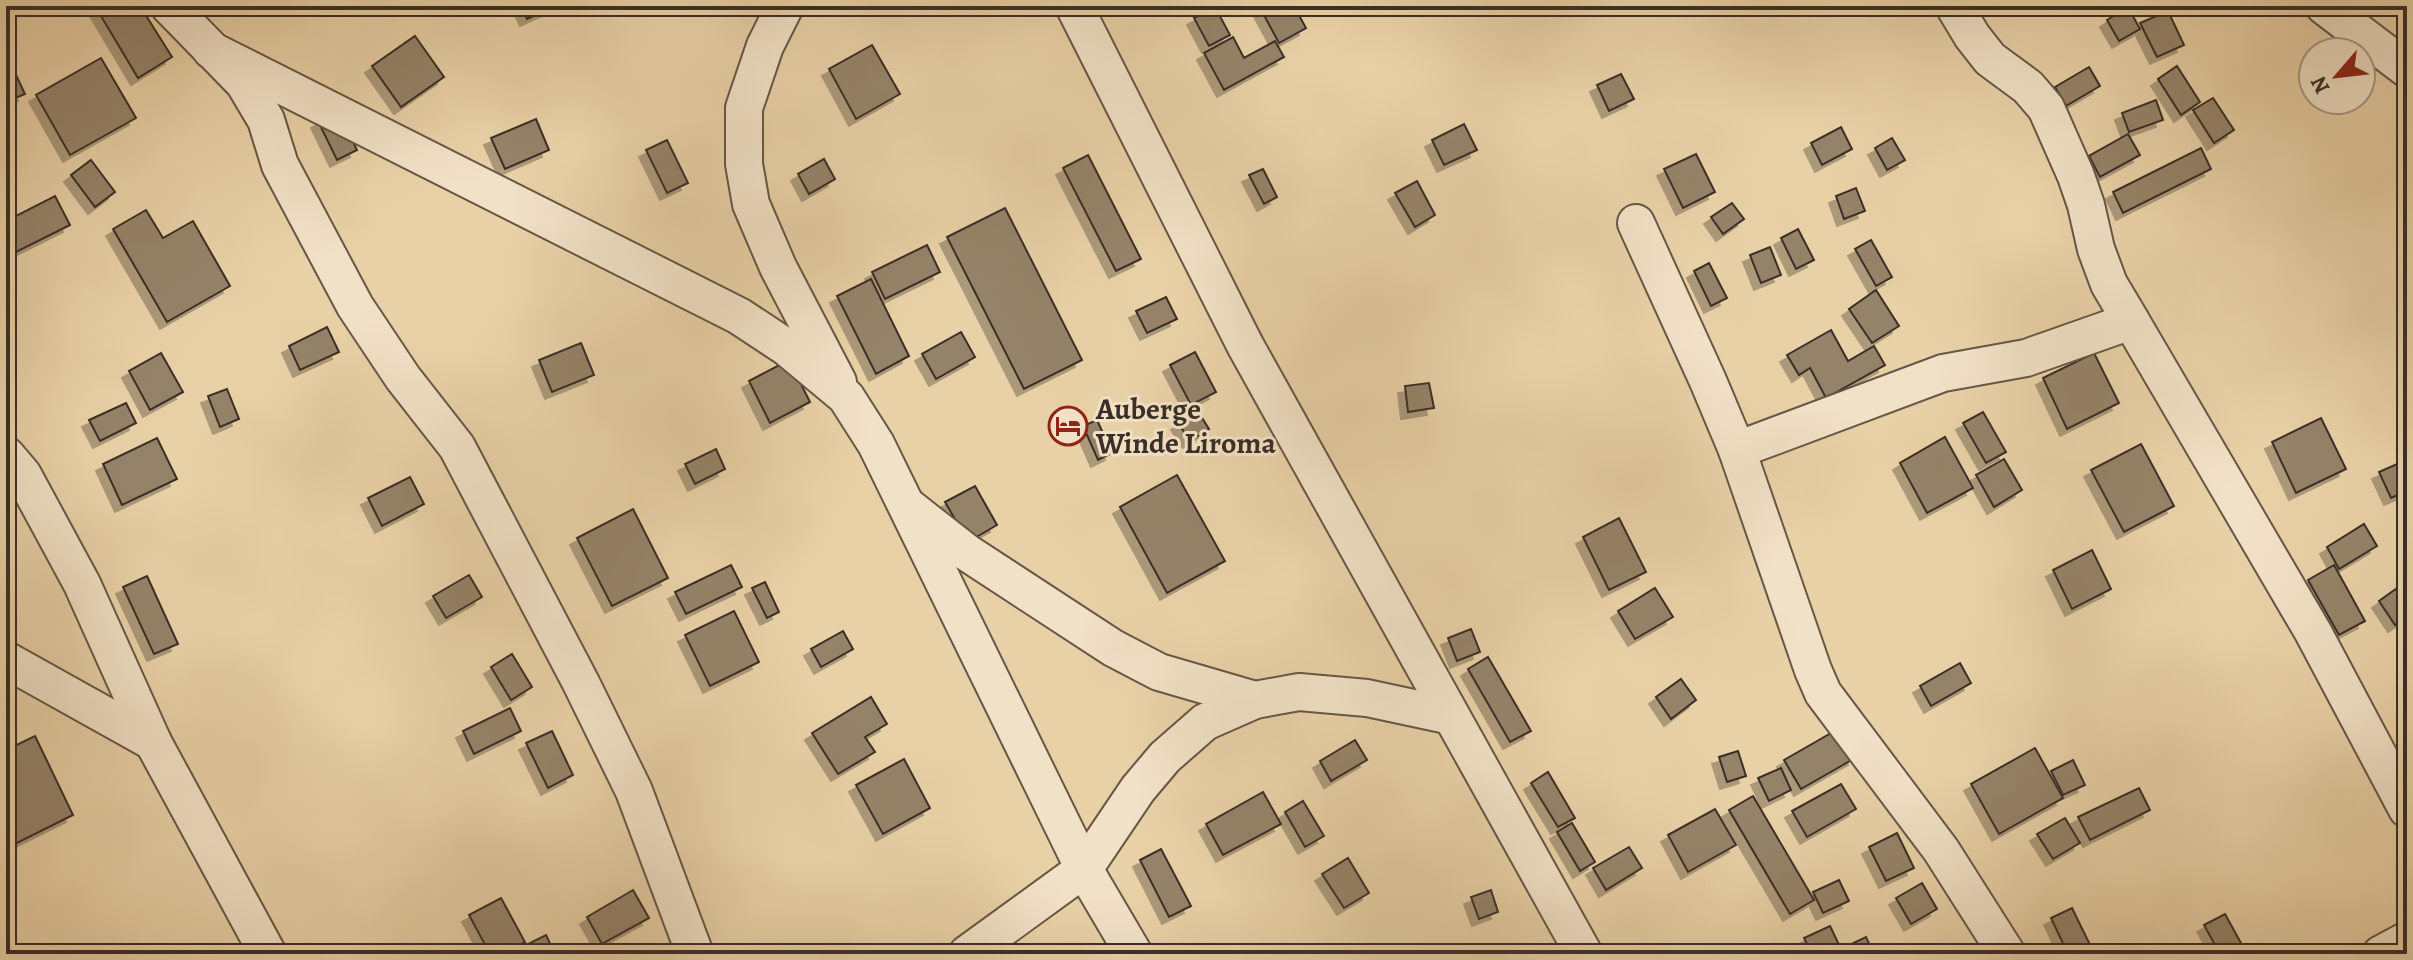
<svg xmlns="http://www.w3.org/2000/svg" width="2413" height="960" font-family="Alegreya,serif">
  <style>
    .building { fill: #958369; stroke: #3a2e26; stroke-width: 2; filter: url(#shadow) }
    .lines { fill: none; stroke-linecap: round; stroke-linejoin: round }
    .minor-casing { stroke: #665746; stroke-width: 40 }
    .minor { stroke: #f1e1c6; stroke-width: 36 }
    .labels { text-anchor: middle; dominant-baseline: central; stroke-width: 6; stroke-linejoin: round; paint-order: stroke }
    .poi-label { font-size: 30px; font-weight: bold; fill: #3a2e26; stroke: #f1e1c6; text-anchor: start }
  </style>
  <defs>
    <filter id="shadow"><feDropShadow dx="-7" dy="7" stdDeviation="0" flood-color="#0004"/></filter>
  </defs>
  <rect width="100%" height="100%" fill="#e9d1a7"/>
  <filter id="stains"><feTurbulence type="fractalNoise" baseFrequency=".0025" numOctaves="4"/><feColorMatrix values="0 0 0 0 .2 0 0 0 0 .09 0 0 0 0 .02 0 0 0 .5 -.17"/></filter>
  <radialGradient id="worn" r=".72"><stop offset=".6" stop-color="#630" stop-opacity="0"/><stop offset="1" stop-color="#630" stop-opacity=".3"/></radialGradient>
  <g class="building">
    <polygon points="95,6 140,6 172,57 138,78"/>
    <polygon points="521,6 555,6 527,19"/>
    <polygon points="1259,6 1294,6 1306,28 1279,43"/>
    <polygon points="1215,7 1230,35 1209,46 1194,18"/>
    <polygon points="2128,7 2140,29 2119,41 2107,20"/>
    <polygon points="2168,11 2184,45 2157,57 2140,23"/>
    <polygon points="415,36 444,77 401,107 372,66"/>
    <polygon points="1233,37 1244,58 1275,41 1284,57 1224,90 1204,53"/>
    <polygon points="872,45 900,94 856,119 829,69"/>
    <polygon points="6,54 25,94 6,102"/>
    <polygon points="101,58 136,118 70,155 36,95"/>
    <polygon points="2177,66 2200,102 2181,115 2158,79"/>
    <polygon points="2089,67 2100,86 2066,106 2055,87"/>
    <polygon points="1621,74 1634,99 1609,111 1597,85"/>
    <polygon points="2213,98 2234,130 2214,143 2193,110"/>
    <polygon points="2156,100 2163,120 2129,132 2122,113"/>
    <polygon points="338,111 357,150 337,160 318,121"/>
    <polygon points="536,119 549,150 505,169 491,138"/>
    <polygon points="1464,124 1477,150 1444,165 1432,140"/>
    <polygon points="1841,127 1852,149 1822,165 1811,143"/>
    <polygon points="2128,134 2140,155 2100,177 2089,156"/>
    <polygon points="1892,138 1905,160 1887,170 1875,148"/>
    <polygon points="667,140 688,183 667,193 646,150"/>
    <polygon points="2201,148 2211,169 2123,213 2113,192"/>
    <polygon points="1696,154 1715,192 1683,208 1664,169"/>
    <polygon points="1088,155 1141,259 1116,271 1063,168"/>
    <polygon points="824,159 835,179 809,194 798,174"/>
    <polygon points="91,160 115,192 95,207 71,175"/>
    <polygon points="1263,169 1277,197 1264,204 1249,175"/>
    <polygon points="1417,181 1435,215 1415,227 1395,193"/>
    <polygon points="1856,188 1865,211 1844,219 1836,196"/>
    <polygon points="55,196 70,225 6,257 6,221"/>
    <polygon points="1732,203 1744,219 1723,234 1711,217"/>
    <polygon points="1005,208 1082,360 1024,389 947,237"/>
    <polygon points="146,210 163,238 193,221 230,286 167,322 113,229"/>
    <polygon points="1798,229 1814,260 1796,269 1781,238"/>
    <polygon points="1871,240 1892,277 1876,286 1855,249"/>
    <polygon points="927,245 940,272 885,299 872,272"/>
    <polygon points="1770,247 1781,275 1761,283 1750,255"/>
    <polygon points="1709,263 1727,298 1711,306 1694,271"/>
    <polygon points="871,279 909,356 876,374 837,296"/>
    <polygon points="1876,290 1899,326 1872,343 1849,309"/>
    <polygon points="1166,297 1177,319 1147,333 1136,311"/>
    <polygon points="327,327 339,352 300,370 289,346"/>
    <polygon points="1831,330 1848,361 1874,346 1885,365 1826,398 1810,368 1799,375 1787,355"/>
    <polygon points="961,332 975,357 936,379 922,354"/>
    <polygon points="581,343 594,375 552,392 539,360"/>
    <polygon points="1195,352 1216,392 1191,405 1170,365"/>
    <polygon points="161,353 183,392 150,410 129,371"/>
    <polygon points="2094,353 2119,403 2067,429 2043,378"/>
    <polygon points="789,360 810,402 770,423 749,381"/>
    <polygon points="1429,383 1434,408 1408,412 1405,386"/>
    <polygon points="227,389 239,419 220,427 208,396"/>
    <polygon points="126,403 136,423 100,441 89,420"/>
    <polygon points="1197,410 1209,429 1190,441 1178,423"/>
    <polygon points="1983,412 2006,452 1986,463 1963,423"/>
    <polygon points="2321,418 2346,469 2296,493 2272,442"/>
    <polygon points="1097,420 1112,453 1098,460 1083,426"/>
    <polygon points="1945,437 1973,488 1927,513 1900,463"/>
    <polygon points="157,438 177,479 122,505 103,464"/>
    <polygon points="2141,444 2174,506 2124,532 2091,470"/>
    <polygon points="716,449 725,469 695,484 685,464"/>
    <polygon points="2407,456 2407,480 2398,461"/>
    <polygon points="2004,459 2022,490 1994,507 1976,475"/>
    <polygon points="2397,464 2407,485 2407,491 2391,498 2379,472"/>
    <polygon points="1177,475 1225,561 1167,593 1120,507"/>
    <polygon points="410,477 424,504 382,526 368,498"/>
    <polygon points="975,486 997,525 968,542 945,502"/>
    <polygon points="633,509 668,578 612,606 577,538"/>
    <polygon points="1619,518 1646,572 1609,590 1583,537"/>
    <polygon points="2364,524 2377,546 2339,569 2327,547"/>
    <polygon points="2092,550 2111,589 2072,609 2053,570"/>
    <polygon points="731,565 742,587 686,614 675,592"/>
    <polygon points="2334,565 2365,621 2339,635 2308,580"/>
    <polygon points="469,575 482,597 446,618 433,596"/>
    <polygon points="147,576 178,644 154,654 123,587"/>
    <polygon points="2407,581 2407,617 2395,625 2379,601"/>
    <polygon points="765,582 779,612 767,618 752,588"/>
    <polygon points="1655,588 1673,617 1635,639 1618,611"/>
    <polygon points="734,611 759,662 710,686 685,635"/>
    <polygon points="1471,629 1480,652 1457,661 1448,638"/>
    <polygon points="843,631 853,649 821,667 811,649"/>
    <polygon points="512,654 532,687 511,700 491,667"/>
    <polygon points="1488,657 1531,731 1510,742 1468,669"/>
    <polygon points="1960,663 1971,683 1931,706 1920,686"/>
    <polygon points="1681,679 1696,700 1671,719 1656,697"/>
    <polygon points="871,697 887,724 865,737 875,752 838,774 812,733"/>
    <polygon points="510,708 521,731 474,754 463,731"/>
    <polygon points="1838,729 1855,758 1801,789 1784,760"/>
    <polygon points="552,731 573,775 548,788 526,743"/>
    <polygon points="35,736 73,815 11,846 6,836 6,750"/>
    <polygon points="1355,740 1367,760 1331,781 1320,761"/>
    <polygon points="2035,748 2063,798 1999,834 1971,784"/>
    <polygon points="1738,751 1746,776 1727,782 1719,757"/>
    <polygon points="904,759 930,808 883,834 856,785"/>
    <polygon points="2073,760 2085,785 2063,795 2051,771"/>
    <polygon points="1781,768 1791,790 1769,801 1758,778"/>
    <polygon points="1548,772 1575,818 1558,827 1531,783"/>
    <polygon points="1841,784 1856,809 1807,837 1792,811"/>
    <polygon points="2139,788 2150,810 2090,840 2078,817"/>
    <polygon points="1263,792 1281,824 1223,855 1206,824"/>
    <polygon points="1753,796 1814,900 1790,914 1729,810"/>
    <polygon points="1303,801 1324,836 1305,847 1285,812"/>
    <polygon points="1715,809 1736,845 1688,872 1668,835"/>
    <polygon points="2065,818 2080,843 2053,859 2037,834"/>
    <polygon points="1572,823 1595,862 1580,871 1557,832"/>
    <polygon points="1897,833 1914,868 1886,881 1869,847"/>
    <polygon points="1629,847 1642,868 1606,890 1593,868"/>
    <polygon points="1161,849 1191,906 1169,917 1140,860"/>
    <polygon points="1348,858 1369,893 1344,908 1322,874"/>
    <polygon points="1839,880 1849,901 1823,913 1813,892"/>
    <polygon points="1922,883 1937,909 1911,924 1896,898"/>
    <polygon points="633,890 649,918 602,944 587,917"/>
    <polygon points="1491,890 1498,912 1479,919 1471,897"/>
    <polygon points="501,898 525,942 503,954 490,954 469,915"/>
    <polygon points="2072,908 2094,953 2091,954 2068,954 2051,918"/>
    <polygon points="2225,914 2247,954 2220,954 2204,925"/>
    <polygon points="1830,926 1841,949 1866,937 1874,954 1812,954 1804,938"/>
    <polygon points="546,935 555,954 508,954"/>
  </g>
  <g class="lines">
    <g class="minor-casing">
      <g id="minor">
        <polyline points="169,6 244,83 266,120 280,165 355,306 403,378 457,447 581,683 634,791 695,954"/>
        <polyline points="785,6 765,46 744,108 744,164 751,204 778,267 838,382"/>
        <polyline points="1074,6 1245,345 1584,954"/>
        <polyline points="1954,6 1972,36 1990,59 2028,87 2046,108 2076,176 2086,205 2096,249 2109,284 2131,321"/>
        <polyline points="2324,6 2407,69"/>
        <polyline points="211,50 739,316 786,347 846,397 876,444 1084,869 1134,954"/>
        <polyline points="1636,223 1708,381 1737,450 1813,670 1823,693 1941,850 2007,954"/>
        <polyline points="1737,450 1943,373 2026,358 2131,321 2313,632 2407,809"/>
        <polyline points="6,455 23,475 82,584 153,742 268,954"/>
        <polyline points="910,508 966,552 1113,648 1159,672 1255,700"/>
        <polyline points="6,660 153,742"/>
        <polyline points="967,954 1084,869 1138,789 1165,757 1205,722 1255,700 1299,692 1367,698 1451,716"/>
        <polyline points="2381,954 2407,940"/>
      </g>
    </g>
    <use href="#minor" class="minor"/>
  </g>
  <defs>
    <g id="hotel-ring" transform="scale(2)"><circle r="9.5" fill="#f1e1c6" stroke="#8f2418" stroke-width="1.5"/><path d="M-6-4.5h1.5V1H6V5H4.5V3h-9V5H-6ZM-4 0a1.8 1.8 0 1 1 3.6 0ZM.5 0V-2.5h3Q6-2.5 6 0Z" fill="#8f2418"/></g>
  </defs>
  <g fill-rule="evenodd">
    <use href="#hotel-ring" x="1068" y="426"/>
  </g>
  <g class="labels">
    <g class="poi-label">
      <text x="1096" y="409">Auberge<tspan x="1096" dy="34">Winde Liroma</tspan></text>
    </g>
  </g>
  <rect width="2413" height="960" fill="none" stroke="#e9d1a7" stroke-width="32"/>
  <rect x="8" y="8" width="2397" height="944" fill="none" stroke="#3a2e26" stroke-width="4"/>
  <rect x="16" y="16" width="2381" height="928" fill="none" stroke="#3a2e26" stroke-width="2"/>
  <g transform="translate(2337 76) rotate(242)"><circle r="38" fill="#f1e1c6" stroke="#a89986" stroke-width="2"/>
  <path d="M0-6L14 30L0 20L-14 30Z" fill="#8f2418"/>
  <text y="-12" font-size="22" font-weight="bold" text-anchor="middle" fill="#3a2e26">N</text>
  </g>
  <rect width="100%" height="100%" filter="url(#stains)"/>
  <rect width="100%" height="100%" fill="url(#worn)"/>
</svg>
